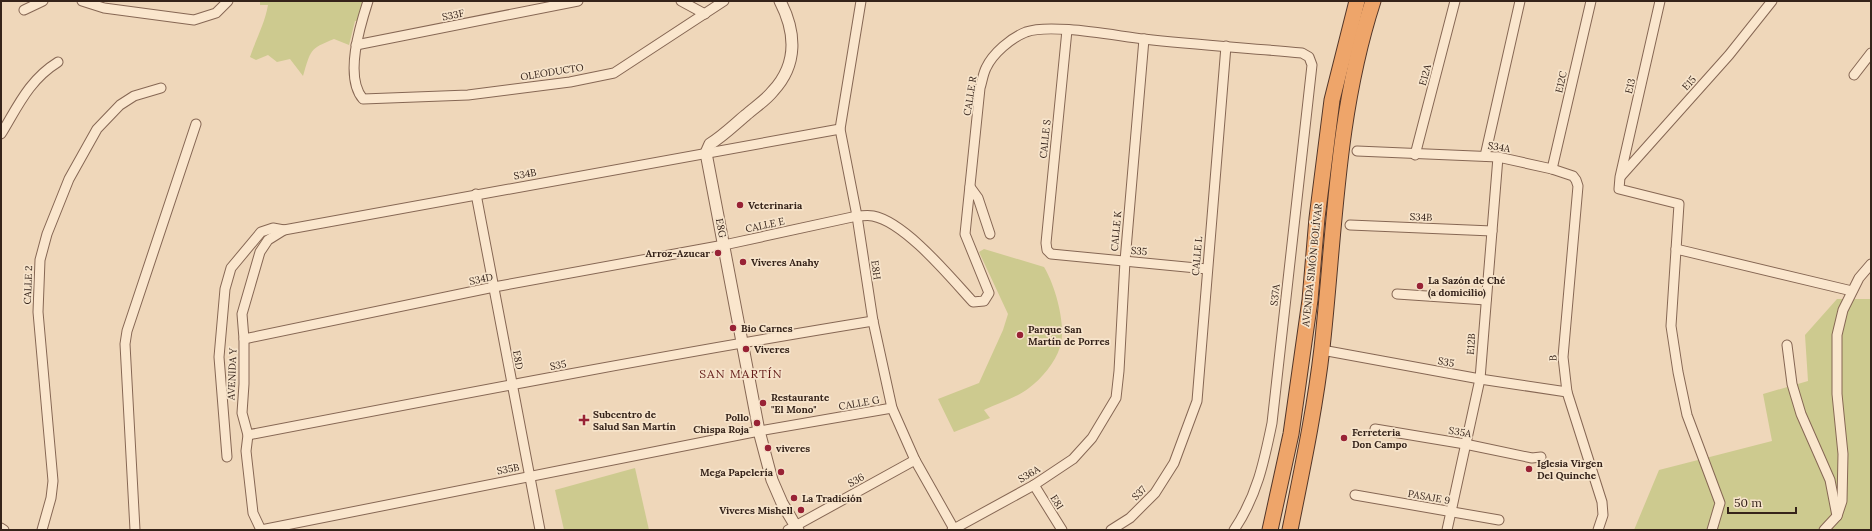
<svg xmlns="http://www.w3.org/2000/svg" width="1872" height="531" font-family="Lora,serif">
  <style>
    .green { fill: #cdca8f }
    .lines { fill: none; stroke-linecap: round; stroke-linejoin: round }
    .minor-casing { stroke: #866754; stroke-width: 11 }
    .tertiary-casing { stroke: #866754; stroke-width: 13 }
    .trunk-casing { stroke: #533629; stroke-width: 17 }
    .minor { stroke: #fae6cd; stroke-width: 9 }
    .tertiary { stroke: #fae6cd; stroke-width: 11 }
    .trunk { stroke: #eea56a; stroke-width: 15 }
    .poi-dot { fill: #982235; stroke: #f6e3ca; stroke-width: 1.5 }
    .labels { text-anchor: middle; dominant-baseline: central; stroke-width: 3.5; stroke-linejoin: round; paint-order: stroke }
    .street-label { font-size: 10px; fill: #35231a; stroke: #f6e3ca }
    .poi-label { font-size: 10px; font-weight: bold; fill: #35231a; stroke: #f6e3ca; text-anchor: start }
    .quarter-label { font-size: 12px; letter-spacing: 1px; fill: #631b18; stroke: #f6e3ca }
  </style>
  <rect width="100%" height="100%" fill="#efd7ba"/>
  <g class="green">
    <path d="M260,1h110l-9,20h-6l-6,24 -15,-6c-25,10 -23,11 -31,37l-13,-17 -13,3 -9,-7 -12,5 -6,-3c6,-18 15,-34 18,-52h-8z"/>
    <path d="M984,249l60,18c11,18 23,59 16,80 -5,16 -18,31 -31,41 -13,10 -31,15 -45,22l6,8 -36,14 -16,-33 41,-16 24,-53 5,-16 -29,-62z"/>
    <polygon points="1837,299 1871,299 1871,530 1634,530 1659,470 1772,441 1763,394 1808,381 1805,335"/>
    <polygon points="635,468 649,530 564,530 555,490"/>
  </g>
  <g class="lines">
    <g class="minor-casing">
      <g id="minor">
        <polyline points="82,1 104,8 194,20 216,13 228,1"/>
        <path d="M368,1c-8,25 -24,76 -5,98l105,-4 102,-13 44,-9 110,-72"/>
        <polyline points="681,1 705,14"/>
        <polyline points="861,1 840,129 857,216 873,321 892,408 915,460 954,529"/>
        <polyline points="1660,1 1620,177 1619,189 1679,204 1671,326 1678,372 1687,415 1720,503 1712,530"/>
        <polyline points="24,10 43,1"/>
        <polyline points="1067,30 1046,243 1047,250 1051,254 1207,269"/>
        <polyline points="356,45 578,1"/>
        <polyline points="1854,75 1871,53"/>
        <path d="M1,134c17,-28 28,-54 57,-72"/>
        <polyline points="1357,151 1498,157 1552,169 1573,176 1576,180 1578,186 1563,357 1567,392 1602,502 1603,515 1598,530"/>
        <polyline points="1415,155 1455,1"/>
        <polyline points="1485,156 1520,1"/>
        <polyline points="1552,169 1591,1"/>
        <polyline points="1621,176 1729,55 1772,1"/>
        <polyline points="970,187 978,198 990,234"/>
        <polyline points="476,194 540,530"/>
        <polyline points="1350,225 1492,231"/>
        <polyline points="1676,249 1852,291"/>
        <polyline points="1397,294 1486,300"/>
        <path d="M244,339l250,-52 230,-42 133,-29c5,0 11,-1 16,0 32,6 78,62 100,86l11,-1 5,-8 -24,-59 15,-146c2,-6 3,-14 6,-20 7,-15 25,-30 40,-36 25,-9 90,4 118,7 53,6 105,9 158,14l7,4 3,8 -40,358c-8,39 -15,73 -38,107"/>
        <polyline points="1787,345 1792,384 1801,414 1830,480 1837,516"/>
        <polyline points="1322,350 1480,379 1567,392"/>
        <polyline points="1375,429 1465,444 1532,458 1541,457"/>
        <path d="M248,435c208,-40 416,-80 625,-114"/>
        <polyline points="227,457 219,357 225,289 231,268 261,232 273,228 284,230 840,129"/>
        <polyline points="1034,485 1062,530"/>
        <polyline points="1355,495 1499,520"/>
        <polyline points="1,528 4,530"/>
        <polyline points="42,530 51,498 53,481 38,312 40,260 47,234 69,179 97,129 120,105 134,96 161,88"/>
        <polyline points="135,530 125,344 127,331 196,124"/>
        <polyline points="261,530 759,431 892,408"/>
        <polyline points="261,530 253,513 246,451 248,435 242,413 244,384 244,339 242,314 260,252 268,240 284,230"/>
        <polyline points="788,530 915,460"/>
        <polyline points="952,530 1034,485 1073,459 1092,438 1116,398 1119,371 1125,261 1144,39"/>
        <polyline points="1111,530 1130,518 1155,493 1174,463 1197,401 1226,46"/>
        <polyline points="1447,530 1480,379 1498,157"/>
        <polyline points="1824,530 1837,516 1842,501 1843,454 1837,394 1837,335 1843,310 1859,278 1871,264"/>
      </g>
    </g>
    <g class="tertiary-casing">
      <path id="tertiary" d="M780,1c16,31 18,63 -7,90 -7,9 -18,16 -27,24 -12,10 -23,21 -36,29l-4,9 53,278 13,49 10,23 16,27"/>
    </g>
    <g class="trunk-casing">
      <g id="trunk">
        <polyline points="1270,530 1291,434 1310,300 1317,218 1332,100 1357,1"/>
        <path d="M1290,530c12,-60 25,-121 32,-182 13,-118 14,-233 51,-347"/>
      </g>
    </g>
    <use href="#minor" class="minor"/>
    <use href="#tertiary" class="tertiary"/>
    <use href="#trunk" class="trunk"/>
  </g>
  <g class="poi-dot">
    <circle cx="740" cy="205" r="4"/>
    <circle cx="718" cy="253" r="4"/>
    <circle cx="743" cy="262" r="4"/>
    <circle cx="1420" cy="286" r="4"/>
    <circle cx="733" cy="328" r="4"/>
    <circle cx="1020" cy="335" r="4"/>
    <circle cx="746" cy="349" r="4"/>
    <circle cx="763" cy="403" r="4"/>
    <path d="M582 414h4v4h4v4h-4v4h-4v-4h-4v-4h4z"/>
    <circle cx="757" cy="423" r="4"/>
    <circle cx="1344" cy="438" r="4"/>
    <circle cx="768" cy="448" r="4"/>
    <circle cx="1529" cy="469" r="4"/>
    <circle cx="781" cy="472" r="4"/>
    <circle cx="794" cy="498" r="4"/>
    <circle cx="801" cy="510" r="4"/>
  </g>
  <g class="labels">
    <g class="street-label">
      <text transform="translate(453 15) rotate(-11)">S33F</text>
      <text transform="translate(552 72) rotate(-9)">OLEODUCTO</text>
      <text transform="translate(1425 75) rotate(-75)">E12A</text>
      <text transform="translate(1561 82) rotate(-77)">E12C</text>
      <text transform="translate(1689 83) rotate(-48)">E15</text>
      <text transform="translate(1630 86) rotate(-77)">E13</text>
      <text transform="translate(970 96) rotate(-81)">CALLE R</text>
      <text transform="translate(1045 139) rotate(-84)">CALLE S</text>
      <text transform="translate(1499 147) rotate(9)">S34A</text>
      <text transform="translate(525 174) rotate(-10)">S34B</text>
      <text transform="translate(1421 217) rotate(2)">S34B</text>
      <text transform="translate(765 225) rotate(-12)">CALLE E</text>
      <text transform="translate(721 228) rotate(80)">E8G</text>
      <text transform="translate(1116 231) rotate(-85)">CALLE K</text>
      <text transform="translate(1139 251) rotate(5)">S35</text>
      <text transform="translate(1197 256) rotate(-85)">CALLE L</text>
      <text transform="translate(1312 265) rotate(-84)">AVENIDA SIMÓN BOLÍVAR</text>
      <text transform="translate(876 270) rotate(82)">E8H</text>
      <text transform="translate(481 279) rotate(-12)">S34D</text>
      <text transform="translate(28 285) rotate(-88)">CALLE 2</text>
      <text transform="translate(1275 295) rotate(-84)">S37A</text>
      <text transform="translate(1471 344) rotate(-86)">E12B</text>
      <text transform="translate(1553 358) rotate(-91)">B</text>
      <text transform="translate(518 360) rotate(80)">E8D</text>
      <text transform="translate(1446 362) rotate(11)">S35</text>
      <text transform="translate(558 365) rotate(-10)">S35</text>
      <text transform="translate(232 374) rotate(-88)">AVENIDA Y</text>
      <text transform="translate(859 403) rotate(-10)">CALLE G</text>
      <text transform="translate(1460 432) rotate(10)">S35A</text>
      <text transform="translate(508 469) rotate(-11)">S35B</text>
      <text transform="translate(1029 474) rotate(-31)">S36A</text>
      <text transform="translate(856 480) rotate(-29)">S36</text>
      <text transform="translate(1139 493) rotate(-46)">S37</text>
      <text transform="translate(1429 497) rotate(10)">PASAJE 9</text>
      <text transform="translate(1057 502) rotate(58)">E8I</text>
    </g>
    <g class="poi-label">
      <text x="748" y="205">Veterinaria</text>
      <text x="710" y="253" text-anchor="end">Arroz-Azucar</text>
      <text x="751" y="262">Víveres Anahy</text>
      <text x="1428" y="280">La Sazón de Ché<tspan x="1428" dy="12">(a domicilio)</tspan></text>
      <text x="741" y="328">Bio Carnes</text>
      <text x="1028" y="329">Parque San<tspan x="1028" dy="12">Martín de Porres</tspan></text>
      <text x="754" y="349">Viveres</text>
      <text x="771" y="397">Restaurante<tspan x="771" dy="12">"El Mono"</tspan></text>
      <text x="593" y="414">Subcentro de<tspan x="593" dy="12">Salud San Martín</tspan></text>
      <text x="749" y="417" text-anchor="end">Pollo<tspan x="749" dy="12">Chispa Roja</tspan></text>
      <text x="1352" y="432">Ferreteria<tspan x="1352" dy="12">Don Campo</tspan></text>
      <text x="776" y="448">viveres</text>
      <text x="1537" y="463">Iglesia Virgen<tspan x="1537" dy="12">Del Quinche</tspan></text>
      <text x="773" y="472" text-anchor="end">Mega Papelería</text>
      <text x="802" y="498">La Tradición</text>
      <text x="793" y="510" text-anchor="end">Viveres Mishell</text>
    </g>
    <g class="quarter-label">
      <text x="741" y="373">SAN MARTÍN</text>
    </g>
  </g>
  <rect width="1872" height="531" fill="none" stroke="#35231a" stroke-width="4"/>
  <path d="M1728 507v6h68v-6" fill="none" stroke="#35231a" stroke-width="2"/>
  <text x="1734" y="507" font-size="12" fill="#35231a" stroke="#f6e3ca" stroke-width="3" paint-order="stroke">50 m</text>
</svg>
